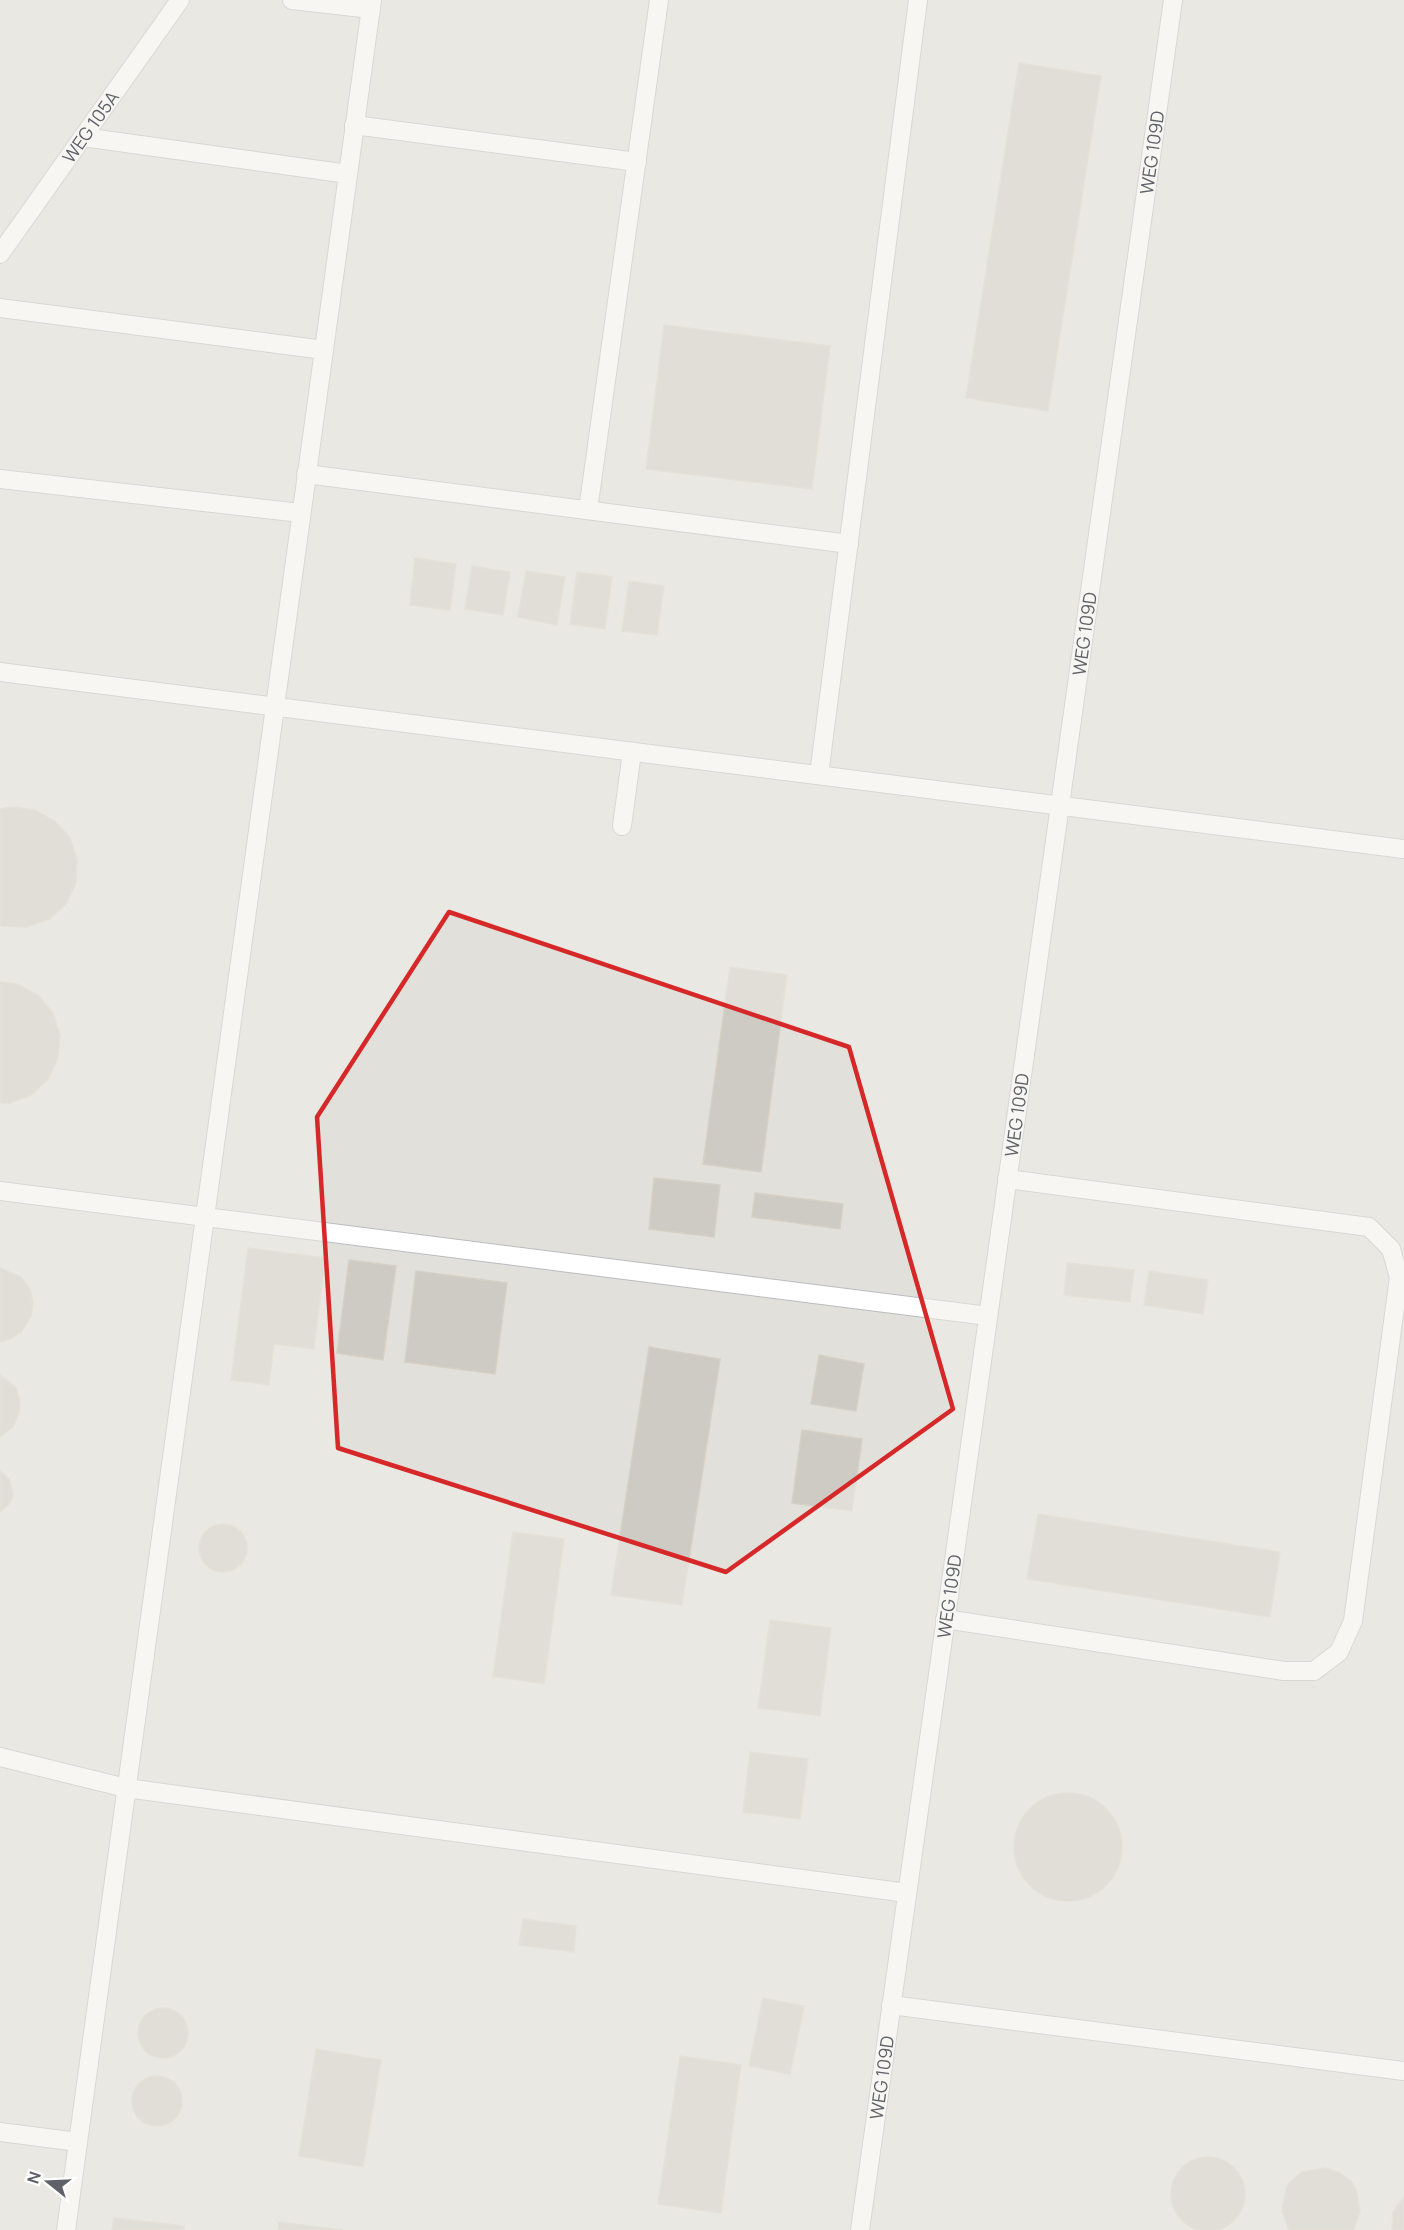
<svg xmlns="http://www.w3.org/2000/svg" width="1404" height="2230" font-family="Manrope,sans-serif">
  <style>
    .industrial { fill: #e2e0db }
    .building { fill: #cecbc5; stroke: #d6d0c4; stroke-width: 1.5 }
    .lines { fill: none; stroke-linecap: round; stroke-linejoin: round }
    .lane-casing { stroke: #b9bcc1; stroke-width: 20 }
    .lane { stroke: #fff; stroke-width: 18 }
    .marked { fill: none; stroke: #d62828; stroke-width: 4.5; stroke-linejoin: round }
    .labels { text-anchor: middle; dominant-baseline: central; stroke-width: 6; stroke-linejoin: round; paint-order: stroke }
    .street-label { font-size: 18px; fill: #5e6268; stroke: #fff }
  </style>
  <rect width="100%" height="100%" fill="#f1eee7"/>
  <rect class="industrial" x="0" y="0" width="1404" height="2230"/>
  <g class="building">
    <polygon points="1019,63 1101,76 1048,411 966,398"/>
    <polygon points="664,325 830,346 812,489 646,469"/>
    <polygon points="415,558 456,564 450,610 410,605"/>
    <polygon points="472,566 510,572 503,615 465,609"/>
    <polygon points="526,571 565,577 557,625 518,617"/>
    <polygon points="577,572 612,577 605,629 570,624"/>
    <polygon points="629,581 664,586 657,635 622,631"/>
    <polygon points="12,807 35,810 55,821 70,838 77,860 76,883 66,904 49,919 27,927 0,926 0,809"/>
    <polygon points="730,967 787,975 761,1172 703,1164"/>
    <polygon points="0,982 17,984 38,995 53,1013 60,1035 58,1058 48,1079 31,1095 10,1103 0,1103"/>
    <polygon points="654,1178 720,1185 714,1237 649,1229"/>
    <polygon points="755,1193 843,1204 840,1229 752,1217"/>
    <polygon points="248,1248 325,1258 314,1349 274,1344 269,1385 231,1380"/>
    <polygon points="349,1260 396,1266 383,1360 337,1353"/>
    <polygon points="1067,1263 1134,1270 1130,1302 1064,1295"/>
    <polygon points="0,1268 21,1277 30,1289 33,1303 31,1317 22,1331 12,1338 0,1342"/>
    <polygon points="416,1271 507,1283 495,1374 405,1362"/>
    <polygon points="1149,1271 1208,1280 1203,1314 1144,1305"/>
    <polygon points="649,1347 720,1359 682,1605 611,1595"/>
    <polygon points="819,1355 864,1364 856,1411 811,1404"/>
    <polygon points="0,1375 16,1388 20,1403 19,1412 13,1427 0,1437"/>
    <polygon points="802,1430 862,1439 852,1511 792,1503"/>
    <polygon points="0,1471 9,1479 13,1495 10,1503 0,1512"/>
    <polygon points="1038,1514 1280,1552 1270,1617 1027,1579"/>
    <circle cx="223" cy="1548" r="24"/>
    <polygon points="513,1532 564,1539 544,1684 493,1676"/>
    <polygon points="770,1620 831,1628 820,1716 758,1708"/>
    <polygon points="750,1752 808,1759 800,1819 743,1812"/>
    <circle cx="1068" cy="1847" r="54"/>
    <polygon points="523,1919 576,1926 574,1952 519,1945"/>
    <polygon points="763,1998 804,2006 790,2074 749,2066"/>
    <circle cx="163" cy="2033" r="25"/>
    <polygon points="316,2049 381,2060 363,2167 299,2156"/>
    <polygon points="680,2056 741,2065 721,2213 658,2204"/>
    <circle cx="157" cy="2101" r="25"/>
    <circle cx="1208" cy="2194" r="37"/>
    <polygon points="1325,2168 1340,2173 1352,2182 1356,2189 1360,2211 1355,2226 1353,2230 1289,2230 1282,2211 1286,2189 1290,2182 1302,2172"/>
    <polygon points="1404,2197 1404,2230 1392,2230 1393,2212"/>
    <polygon points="114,2218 184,2226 184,2230 112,2230"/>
    <polygon points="279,2222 343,2230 278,2230"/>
  </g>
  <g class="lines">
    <g class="lane-casing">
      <g id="lane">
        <polyline points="292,0 371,9"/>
        <polyline points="354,125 637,162"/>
        <polyline points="83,137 348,174"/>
        <path id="s1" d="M0,254l180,-254"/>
        <polyline points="0,308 324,350"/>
        <polyline points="306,474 849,544"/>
        <polyline points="0,479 301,513"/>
        <polyline points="588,510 659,0"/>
        <polyline points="0,672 1404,849"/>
        <polyline points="819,775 918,0"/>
        <polyline points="622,826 632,752"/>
        <polyline points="0,1191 988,1316"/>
        <polyline points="945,1619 1284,1671 1314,1671 1339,1652 1353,1621 1399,1277 1391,1249 1369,1227 1007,1179"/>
        <polyline points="0,1757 126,1788 907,1893"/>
        <polyline points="891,2005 1404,2071"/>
        <polyline points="0,2132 78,2142"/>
        <polyline points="66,2230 372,0"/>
        <path id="s2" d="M860,2230l313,-2230"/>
      </g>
    </g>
    <use href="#lane" class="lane"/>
  </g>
  <path d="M0 0H1404V2230H0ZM449,912l400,135 104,362 -227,163 -388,-124 -21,-331z" fill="#f1eee7" fill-opacity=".55" fill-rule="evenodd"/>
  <path class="marked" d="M449,912l400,135 104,362 -227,163 -388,-124 -21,-331z"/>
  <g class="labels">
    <g class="street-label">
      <text stroke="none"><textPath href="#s1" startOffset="156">WEG 105A</textPath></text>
      <text stroke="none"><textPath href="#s2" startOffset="2098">WEG 109D</textPath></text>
      <text stroke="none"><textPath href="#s2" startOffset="1612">WEG 109D</textPath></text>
      <text stroke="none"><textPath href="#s2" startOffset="1126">WEG 109D</textPath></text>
      <text stroke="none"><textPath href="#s2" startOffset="640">WEG 109D</textPath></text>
      <text stroke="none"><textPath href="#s2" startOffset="154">WEG 109D</textPath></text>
    </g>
  </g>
  <g transform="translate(48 2182) rotate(288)" stroke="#ffffff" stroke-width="4.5" paint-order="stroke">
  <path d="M0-4.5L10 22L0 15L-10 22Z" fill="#5e6268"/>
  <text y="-9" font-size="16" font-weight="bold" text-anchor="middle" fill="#5e6268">N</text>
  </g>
</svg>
